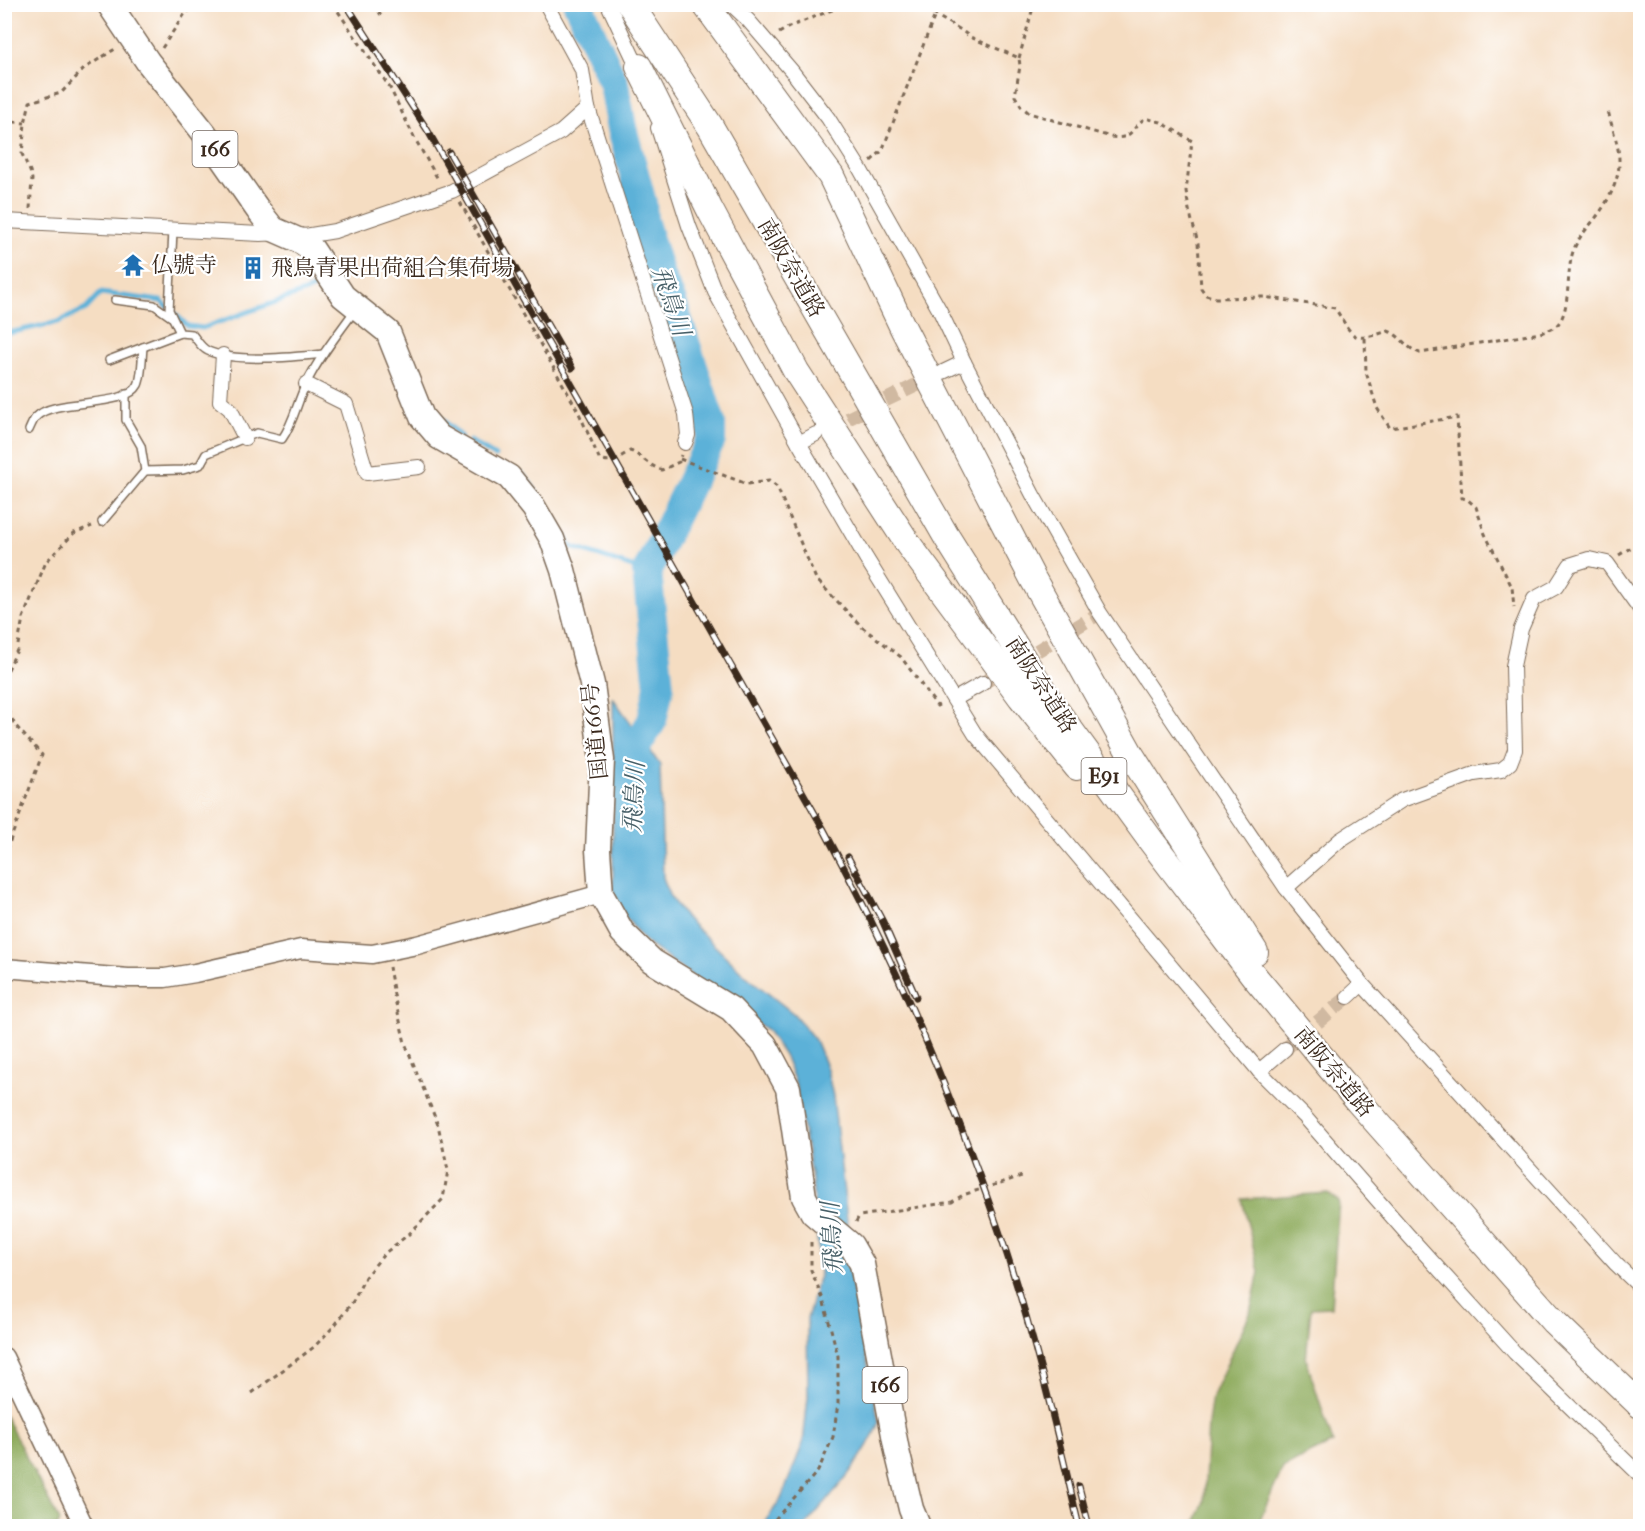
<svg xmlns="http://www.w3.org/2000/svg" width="1645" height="1531" font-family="'IM FELL French Canon','Noto Serif JP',serif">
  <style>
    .forest { fill: #8daa5c; stroke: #646a3d; stroke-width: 1.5 }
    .water { fill: #5bb1d8; stroke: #4b6e7b; stroke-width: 1.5 }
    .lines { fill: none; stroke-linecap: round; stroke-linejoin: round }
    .stream { stroke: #5bb1d8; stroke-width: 5 }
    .river { stroke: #5bb1d8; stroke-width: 30 }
    .minor-tunnel { stroke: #d0b9a1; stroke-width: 14; stroke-dasharray: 14 7; stroke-linecap: butt }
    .service-casing { stroke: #7c6957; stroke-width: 10 }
    .minor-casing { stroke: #7c6957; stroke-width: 16 }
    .tertiary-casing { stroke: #7c6957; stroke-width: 21 }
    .trunk-casing { stroke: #7c6957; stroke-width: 27 }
    .motorway-casing { stroke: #7c6957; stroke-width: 28 }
    .path { stroke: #7c6957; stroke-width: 3; stroke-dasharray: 4.5 4.5; stroke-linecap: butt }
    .service { stroke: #fff; stroke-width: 7 }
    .minor { stroke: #fff; stroke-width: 14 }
    .tertiary { stroke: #fff; stroke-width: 18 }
    .trunk { stroke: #fff; stroke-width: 24 }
    .motorway { stroke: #fff; stroke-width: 26 }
    .rail-casing { stroke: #3b2a1e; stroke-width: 7 }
    .rail { stroke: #fff; stroke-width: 4.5; stroke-dasharray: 14; stroke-linecap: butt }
    .labels { text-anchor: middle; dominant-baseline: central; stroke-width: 4.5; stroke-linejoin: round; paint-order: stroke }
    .shield { fill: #fff; stroke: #766a62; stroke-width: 1.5 }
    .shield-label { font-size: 21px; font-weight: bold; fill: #3b2a1e }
    .poi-label { font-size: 22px; fill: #3b2a1e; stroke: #fff; text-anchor: start }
    .street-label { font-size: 22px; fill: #3b2a1e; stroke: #fff }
    .water-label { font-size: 24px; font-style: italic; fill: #486068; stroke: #fff }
  </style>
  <rect width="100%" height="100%" fill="#fff"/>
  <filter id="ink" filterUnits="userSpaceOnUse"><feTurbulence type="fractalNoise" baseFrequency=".0167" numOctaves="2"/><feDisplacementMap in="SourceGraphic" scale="12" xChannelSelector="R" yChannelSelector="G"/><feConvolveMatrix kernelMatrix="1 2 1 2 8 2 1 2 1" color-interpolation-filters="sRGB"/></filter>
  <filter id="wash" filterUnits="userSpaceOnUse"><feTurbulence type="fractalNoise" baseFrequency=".008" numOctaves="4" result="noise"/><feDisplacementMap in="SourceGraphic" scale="24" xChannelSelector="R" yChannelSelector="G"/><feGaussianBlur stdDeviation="1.35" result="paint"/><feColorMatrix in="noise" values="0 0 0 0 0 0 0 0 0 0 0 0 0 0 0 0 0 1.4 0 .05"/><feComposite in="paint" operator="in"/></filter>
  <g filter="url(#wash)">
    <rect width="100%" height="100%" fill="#f5ddc2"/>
    <g class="forest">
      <polygon points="1327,1193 1339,1201 1331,1307 1311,1308 1306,1359 1333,1443 1303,1457 1283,1468 1261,1517 1260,1526 1194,1526 1204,1501 1208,1424 1212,1396 1250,1313 1259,1272 1242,1199"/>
      <polygon points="4,1414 59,1520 58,1526 5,1526"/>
    </g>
    <path class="water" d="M613,698l47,67 3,112 6,18 15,21 61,59 49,39 21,26 12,29 6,27 15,132 2,48 29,146c-16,40 -46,71 -74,104h-43l19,-27 22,-56 5,-46 -1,-78 13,-47 -8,-91 -17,-99 -10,-25 -18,-27 -122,-88 -20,-26 -12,-24z"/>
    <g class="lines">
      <g class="stream">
        <polyline points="4,334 58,322 86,309 101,293 161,301 188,326 203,328 326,284"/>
        <polyline points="428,400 431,408 461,437"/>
        <polyline points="470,441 495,456"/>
        <polyline points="520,473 527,479 537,494"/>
        <polyline points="557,524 572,547 647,572"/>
      </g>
      <polyline class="river" points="578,4 614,84 622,128 642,203 643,220 661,279 672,302 711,423 711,440 647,572 659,687 652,721 636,747 637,777"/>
    </g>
  </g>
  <g filter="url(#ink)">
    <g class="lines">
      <g class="minor-tunnel">
        <polyline points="829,428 933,377"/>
        <polyline points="983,683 1100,613"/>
        <polyline points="1285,1049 1348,997"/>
      </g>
      <g class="service-casing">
        <g id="service">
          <path d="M173,231l-4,79 11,23 12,1c5,6 9,14 16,17 27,12 86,6 115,3"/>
          <polyline points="115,300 154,305 171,317"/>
          <polyline points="109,360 180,333"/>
          <polyline points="126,394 126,420 141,446 145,471"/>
          <path d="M29,430c2,-4 4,-10 7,-13 18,-20 90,-8 102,-32 4,-8 4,-29 5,-38"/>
          <path d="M102,522l43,-51 38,-1 17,-5 6,-11 51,-21 25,6c12,-17 15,-37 24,-55 13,-27 32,-50 49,-74"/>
        </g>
      </g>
      <g class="minor-casing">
        <g id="minor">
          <polyline points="546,4 582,70 588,108 686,414 688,435 685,443"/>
          <polyline points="608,4 640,72"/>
          <polyline points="731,4 748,20 791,70 828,118 860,169 940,311 964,362 1033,495 1100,613 1286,888 1362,984 1616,1264 1640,1287"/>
          <polyline points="658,128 689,226 715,292 799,443 866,558 975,734 1259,1071 1304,1116 1408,1235 1515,1353 1640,1475"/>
          <polyline points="4,221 260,234 284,233 305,236 335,231 452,191 561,132 588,108"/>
          <polyline points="223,355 220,401 230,409 245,438"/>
          <polyline points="943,372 964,362"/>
          <polyline points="306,384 346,404 367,473 419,467"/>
          <polyline points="799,443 816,434"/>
          <polyline points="955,699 983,683"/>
          <polyline points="1286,888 1340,840 1402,800 1474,774 1501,770 1510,763 1515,750 1513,666 1521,629 1534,599 1556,587 1570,565 1589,559 1607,563 1640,609"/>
          <polyline points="1348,997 1362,984"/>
          <polyline points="1259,1071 1285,1049"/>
        </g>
      </g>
      <g class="tertiary-casing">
        <g id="tertiary">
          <polyline points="4,968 128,978 165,978 195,973 301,949 372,954 417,945 601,894"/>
          <polyline points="4,1357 84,1526"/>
        </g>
      </g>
      <g class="trunk-casing">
        <polyline id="trunk" points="109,4 148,62 205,134 258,210 273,229 298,240 312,249 343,296 388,332 422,417 439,437 509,477 534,508 552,539 563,570 592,684 602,760 598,850 601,894 622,932 652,961 731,1009 765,1045 788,1088 804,1197 813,1213 851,1245 862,1264 897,1451 911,1509 918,1526"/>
      </g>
      <g class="motorway-casing">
        <g id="motorway">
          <polyline points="630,4 710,126 946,536 1052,705 1152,842 1254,976 1358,1101 1554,1322 1640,1405"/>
          <polyline points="705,4 831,176 903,328 1033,579 1131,755 1255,952"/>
          <polyline points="639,67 710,210 796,371 908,544 1021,697 1077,767"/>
        </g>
      </g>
      <g class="path">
        <polyline points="333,4 390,88 414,137 439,181"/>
        <polyline points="374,4 381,15"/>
        <polyline points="882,4 885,4"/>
        <path d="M908,4l10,2 17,9 26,15 9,7 49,21 1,8 -5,30 6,10 8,7 82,24c21,3 19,-7 34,-19l16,4 31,19 -6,50 3,19 9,33 3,45 5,7 10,3 48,-1 71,11c20,31 16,35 53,23 14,5 17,17 32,22l120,-20c6,-2 13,-4 17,-8 15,-15 8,-55 17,-76 6,-15 17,-24 26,-37 10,-14 20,-35 19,-52 0,-16 -8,-34 -11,-50"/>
        <polyline points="779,33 789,27 847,4"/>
        <polyline points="162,48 186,12 209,4"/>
        <polyline points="1019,58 1034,4"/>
        <polyline points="4,121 25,123"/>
        <polyline points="871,161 882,151 935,15"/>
        <path d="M460,202l118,209 21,47c11,7 21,-1 31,-7 11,4 17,14 32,19l17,-8 2,-7"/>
        <polyline points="30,209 32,179 30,171 22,154 25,123 30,102 61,93 85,68 115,49"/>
        <polyline points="1365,338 1366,372 1377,408 1390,428 1457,417 1462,498 1467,499 1476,507 1485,534 1512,587 1514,607"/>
        <polyline points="680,459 747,484 769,481 777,487 816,579 862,627 901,657 937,706 939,705"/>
        <polyline points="1619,555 1640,542"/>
        <polyline points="4,678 17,650 23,618 46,562 74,533 92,526"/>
        <polyline points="4,703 15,725 42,755 4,857"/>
        <polyline points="856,1222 859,1216 952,1202 963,1195 1025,1175"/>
        <polyline points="252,1393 314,1347 335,1325 354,1300 365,1277 385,1253 409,1234 443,1199 448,1170 438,1125 405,1043 394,995 389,967"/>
        <polyline points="769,1526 818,1471 833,1437 838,1404 838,1356 823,1299 811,1270 811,1238"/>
      </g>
      <use href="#service" class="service"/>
      <use href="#minor" class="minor"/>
      <use href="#tertiary" class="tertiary"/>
      <use href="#trunk" class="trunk"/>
      <use href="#motorway" class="motorway"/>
      <g class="rail-casing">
        <g id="rail">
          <path d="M346,4l82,127 395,697c17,32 34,64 50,97 48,98 89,200 125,303 34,97 58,199 81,298"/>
          <polyline points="449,152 572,368"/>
          <polyline points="848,857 883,922 916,997"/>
          <polyline points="1079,1486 1089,1526"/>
        </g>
      </g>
      <use href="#rail" class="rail"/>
    </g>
  </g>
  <defs>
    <g id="temple-bare" transform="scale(1.8)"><path d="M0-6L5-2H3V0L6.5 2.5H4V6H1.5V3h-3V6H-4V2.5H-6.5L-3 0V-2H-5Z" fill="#1f6fb2" stroke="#fff" stroke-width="2.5" paint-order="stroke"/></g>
    <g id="building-bare" transform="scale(1.8)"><path d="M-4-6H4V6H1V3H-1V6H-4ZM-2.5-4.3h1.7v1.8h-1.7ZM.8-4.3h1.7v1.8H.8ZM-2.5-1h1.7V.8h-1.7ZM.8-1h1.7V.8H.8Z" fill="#1f6fb2" stroke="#fff" stroke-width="2.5" paint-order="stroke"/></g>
  </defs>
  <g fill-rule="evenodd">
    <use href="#temple-bare" x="133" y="265"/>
    <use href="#building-bare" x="253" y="268"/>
  </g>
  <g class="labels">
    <g class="shield">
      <rect x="192.5" y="131" width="45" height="36" rx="4.5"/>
      <rect x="1081.5" y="758" width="45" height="36" rx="4.5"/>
      <rect x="862.5" y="1367" width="45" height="36" rx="4.5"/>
    </g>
    <g class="shield-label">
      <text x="215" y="149">166</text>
      <text x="1104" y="776">E91</text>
      <text x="885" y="1385">166</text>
    </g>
    <g class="poi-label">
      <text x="151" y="265">仏號寺</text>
      <text x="271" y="268">飛鳥青果出荷組合集荷場</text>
    </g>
    <g class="street-label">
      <text transform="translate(791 268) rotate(60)">南阪奈道路</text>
      <text transform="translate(1041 685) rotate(57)">南阪奈道路</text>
      <text transform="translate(595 731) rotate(-96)">国道166号</text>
      <text transform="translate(1334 1072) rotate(50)">南阪奈道路</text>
    </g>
    <g class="water-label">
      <text transform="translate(671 301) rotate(71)">飛鳥川</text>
      <text transform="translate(634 797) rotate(-87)">飛鳥川</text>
      <text transform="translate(832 1238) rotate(-93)">飛鳥川</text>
    </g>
  </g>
  <rect width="1645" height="1531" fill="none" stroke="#fff" stroke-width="24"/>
</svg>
